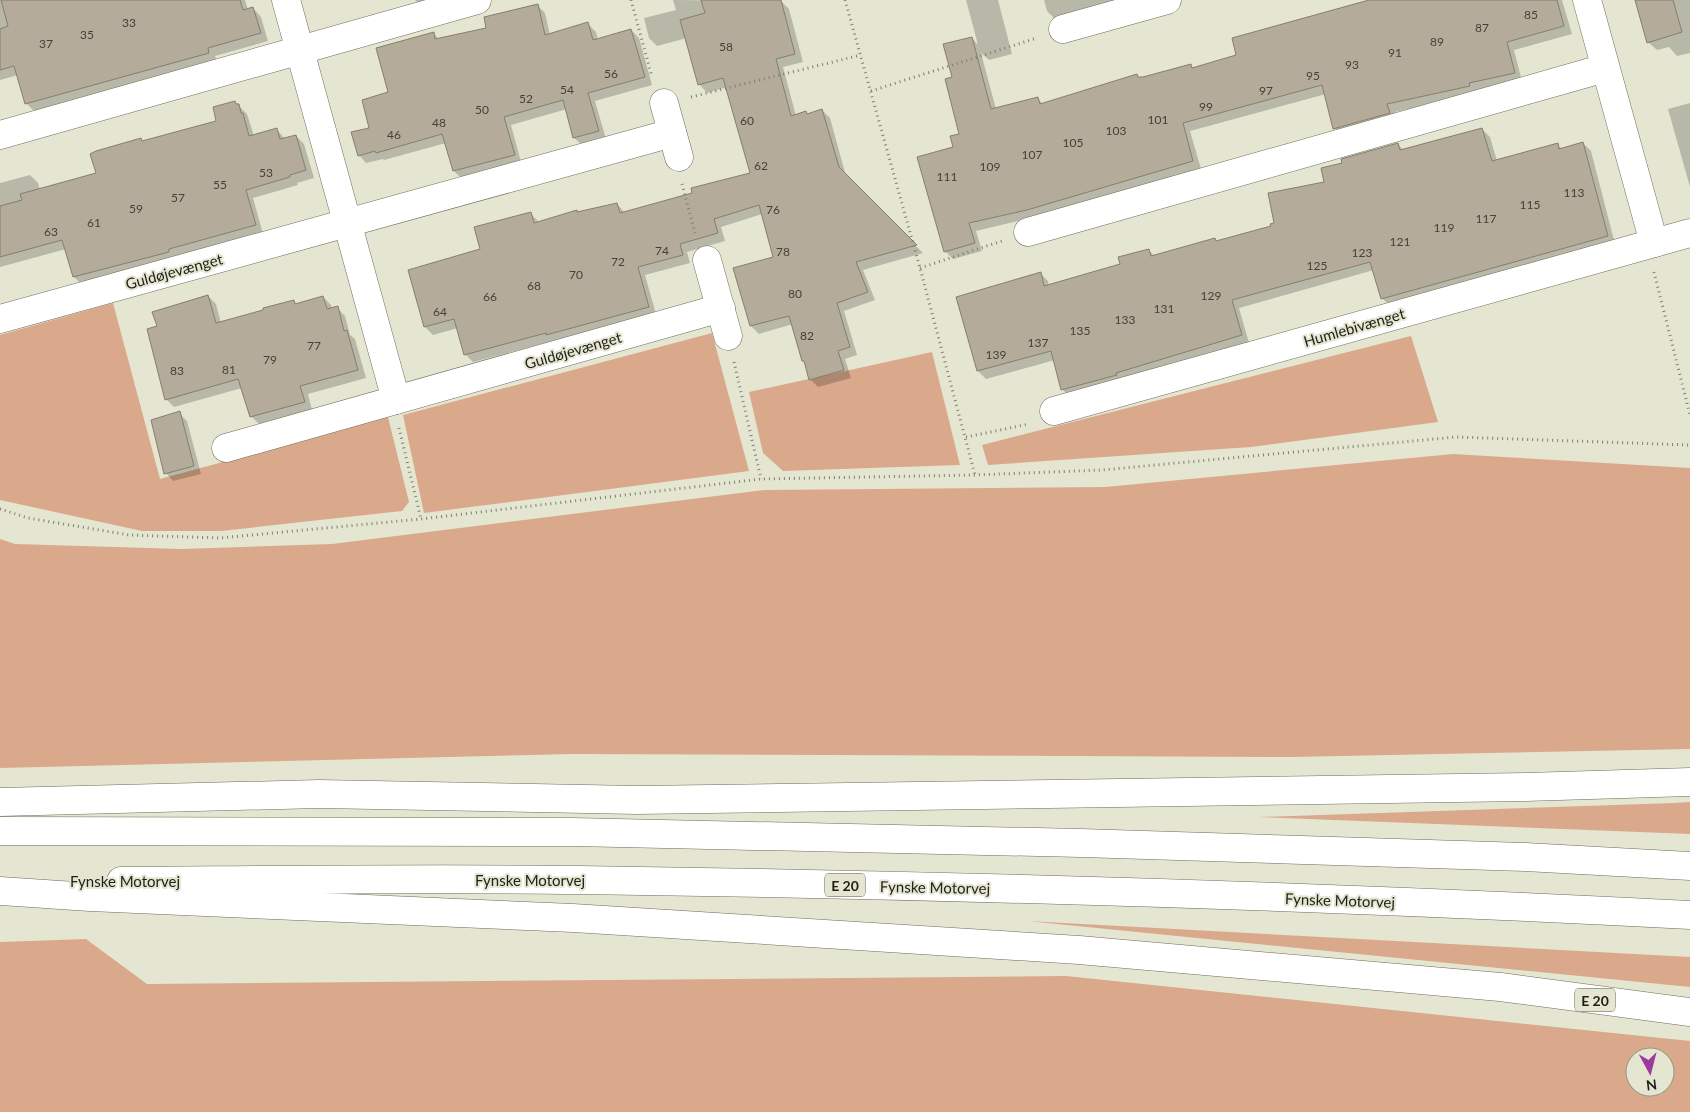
<svg xmlns="http://www.w3.org/2000/svg" width="1690" height="1112" font-family="Lato,sans-serif">
  <style>
    .green { fill: #daa98b; fill-rule: evenodd }
    .shadow { fill: #0003 }
    .building { fill: #b5ab9a; stroke: #877d6d }
    .lines { fill: none; stroke-linecap: round; stroke-linejoin: round }
    .minor-casing { stroke: #6c6c5a; stroke-width: 29 }
    .highway-casing { stroke: #6c6c5a; stroke-width: 29 }
    .path { stroke: #7e7f71; stroke-width: 3; stroke-dasharray: 1 4; stroke-linecap: butt }
    .minor { stroke: #fff; stroke-width: 28 }
    .highway { stroke: #fff; stroke-width: 28 }
    .labels { text-anchor: middle; dominant-baseline: central; stroke-width: 4; stroke-linejoin: round; paint-order: stroke }
    .number-label { font-size: 12px; fill: #444238 }
    .shield { fill: #e5e6d2; stroke: #5a5b50; stroke-width: 1 }
    .shield-label { font-size: 14px; font-weight: bold; fill: #1f1f18 }
    .street-label { font-size: 15px; fill: #1f1f18; stroke: #e5e6d2 }
  </style>
  <rect width="100%" height="100%" fill="#e5e6d2"/>
  <g class="green">
    <polygon points="113,303 160,479 388,417 409,502 402,511 221,531 142,531 0,500 0,335"/>
    <polygon points="712,333 749,471 424,513 403,415"/>
    <polygon points="1411,336 1438,422 1251,447 988,465 982,445"/>
    <polygon points="932,352 960,465 783,471 763,453 749,392"/>
    <polygon points="1453,454 1690,468 1690,749 1293,757 573,754 0,768 0,539 15,544 182,549 332,544 764,490 1105,487"/>
    <polygon points="1690,802 1690,834 1259,817 1674,803"/>
    <polygon points="1027,921 1690,957 1690,987"/>
    <path d="M86,939l61,45 919,-8 624,65v71h-1690v-170zM1635,1057h30v30h-30z"/>
  </g>
  <g class="shadow">
    <polygon points="0,0 245,0 248,10 253,8 261,17 268,41 215,56 217,61 34,111 26,103 18,75 0,80"/>
    <polygon points="415,0 431,0 418,3"/>
    <polygon points="673,0 781,1 789,9 803,62 783,67 796,116 806,113 808,115 822,110 830,118 846,176 923,253 863,270 875,300 844,311 857,355 845,359 851,378 818,387 810,379 793,324 759,334 751,326 735,268 774,258 762,214 721,227 725,241 687,252 690,263 645,275 656,314 473,362 465,354 458,328 433,335 425,327 481,250 530,213 539,222 617,204 625,213 694,194 751,174 727,87 707,93 700,85 687,38 657,46 649,38 644,18 676,10"/>
    <polygon points="966,0 998,0 1012,54 989,60 981,53 996,109 1038,99 1043,104 1137,76 1140,78 1190,65 1194,69 1238,56 1372,0 1562,0 1572,34 1514,50 1522,81 1477,93 1395,112 1397,121 1342,136 1335,128 1326,94 1190,131 1201,169 1035,217 976,231 982,251 953,259 945,251 954,148 961,135 953,78 972,38 978,45"/>
    <polygon points="1044,0 1120,0 1055,19 1047,11"/>
    <polygon points="1637,0 1690,0 1690,53 1677,56 1669,47 1657,50 1648,42"/>
    <polygon points="537,5 545,13 550,35 588,24 596,32 598,40 631,30 639,38 652,85 595,101 606,139 582,145 574,138 567,109 511,125 521,162 461,178 454,171 446,143 384,160 383,159 366,163 359,155 370,129 389,93 433,33 439,39 488,29"/>
    <polygon points="235,102 247,114 254,136 277,130 285,139 296,136 304,144 314,178 297,183 298,185 253,198 263,234 82,285 74,277 66,249 0,267 0,183 30,175 38,183 40,190 97,174 141,140 143,142 218,122"/>
    <polygon points="1690,103 1690,187 1668,109"/>
    <polygon points="1482,129 1490,137 1497,161 1557,144 1562,149 1583,143 1591,151 1615,244 1390,306 1382,298 1374,270 1239,308 1249,343 1070,397 1062,389 1055,360 986,379 978,371 958,298 1040,273 1048,281 1049,286 1121,265 1149,250 1155,257 1217,242 1272,227 1326,183 1343,164 1398,144 1403,150"/>
    <polygon points="208,296 216,304 221,323 294,301 297,305 323,297 331,305 332,309 337,308 345,316 350,335 355,339 366,378 308,394 312,410 259,424 251,416 242,388 174,407 166,399 158,327"/>
    <polygon points="179,413 187,421 201,474 173,481 166,473"/>
  </g>
  <g class="building">
    <polygon points="1,0 240,0 243,10 253,7 261,33 208,48 209,53 25,104 14,66 0,70 0,29 8,26"/>
    <polygon points="701,0 781,0 795,54 776,59 791,116 806,111 807,114 822,109 839,167 917,245 856,262 868,292 837,303 850,347 838,351 844,370 809,380 804,361 802,361 789,316 750,326 733,268 773,257 759,205 714,219 718,233 680,244 683,255 638,267 649,307 546,335 546,333 464,355 454,319 424,327 408,270 480,249 474,227 531,212 534,223 577,210 577,212 617,203 620,213 692,193 691,188 750,173 723,78 698,85 680,20 705,13"/>
    <polygon points="1369,0 1557,0 1564,26 1507,42 1515,73 1469,83 1470,86 1387,104 1390,113 1333,129 1322,85 1183,123 1193,161 1027,210 969,223 975,243 944,252 917,157 953,147 950,136 959,134 945,79 952,77 943,44 972,37 991,109 1038,97 1040,104 1137,74 1138,77 1143,77 1191,64 1192,68 1236,55 1232,38"/>
    <polygon points="1635,0 1673,0 1682,32 1647,43"/>
    <polygon points="538,4 545,35 588,22 593,40 631,29 645,77 588,93 599,131 573,138 563,100 504,117 515,155 453,171 442,134 376,153 375,151 358,156 351,132 369,128 362,100 388,92 376,48 434,32 435,39 486,28 484,17"/>
    <polygon points="235,101 236,104 239,104 241,113 243,113 249,136 277,128 280,139 296,135 306,170 290,175 290,177 246,190 256,225 169,249 169,252 73,277 62,240 0,257 0,206 22,200 20,194 96,173 90,154 96,151 141,138 142,141 216,121 213,107"/>
    <polygon points="1482,128 1492,161 1558,143 1559,149 1583,142 1608,236 1381,299 1370,262 1232,300 1242,335 1116,373 1117,375 1061,390 1051,351 977,371 956,297 1041,272 1044,286 1120,264 1118,257 1149,249 1151,256 1215,238 1216,241 1271,226 1270,224 1274,223 1268,193 1324,182 1321,168 1342,163 1341,159 1398,143 1400,150"/>
    <polygon points="208,295 216,323 263,310 263,308 294,300 295,304 323,296 327,309 338,306 344,331 347,330 358,370 300,386 305,402 250,417 238,379 165,400 147,329 157,326 152,312"/>
    <polygon points="180,411 194,466 164,474 151,420"/>
  </g>
  <g class="lines">
    <g class="minor-casing">
      <g id="minor">
        <polyline points="286,0 396,400"/>
        <polyline points="1587,0 1654,243"/>
        <polyline points="1063,29 1167,0"/>
        <polyline points="664,103 679,157"/>
        <polyline points="0,135 477,0"/>
        <polyline points="1028,232 1605,68"/>
        <polyline points="707,260 728,336"/>
        <polyline points="0,319 672,133"/>
        <polyline points="1054,411 1690,233"/>
        <polyline points="226,448 721,308"/>
      </g>
    </g>
    <g class="highway-casing">
      <g id="highway">
        <polyline points="0,802 319,794 637,800 1526,787 1690,782"/>
        <polyline points="0,831 573,832 1081,843 1525,857 1690,866"/>
        <path d="M121,881c153,-1 305,-3 458,-1 370,5 741,16 1111,35"/>
        <polyline points="0,891 90,897 573,918 1079,950 1500,987 1690,1012"/>
      </g>
    </g>
    <g class="path">
      <polyline points="631,0 652,77"/>
      <polyline points="845,0 920,268 975,475"/>
      <polyline points="871,91 1037,38"/>
      <polyline points="691,97 861,55"/>
      <polyline points="682,184 695,233"/>
      <polyline points="920,268 1002,241"/>
      <polyline points="1654,272 1690,415"/>
      <polyline points="734,362 761,479"/>
      <polyline points="399,428 421,519"/>
      <polyline points="966,437 1029,424"/>
      <polyline points="0,509 28,518 129,535 220,538 421,519 761,479 975,475 1102,470 1456,437 1690,445"/>
    </g>
    <use href="#minor" class="minor"/>
    <use href="#highway" class="highway"/>
  </g>
  <g class="labels">
    <g class="number-label">
      <text x="1531" y="14">85</text>
      <text x="129" y="22">33</text>
      <text x="1482" y="27">87</text>
      <text x="87" y="34">35</text>
      <text x="1437" y="41">89</text>
      <text x="46" y="43">37</text>
      <text x="726" y="46">58</text>
      <text x="1395" y="52">91</text>
      <text x="1352" y="64">93</text>
      <text x="611" y="73">56</text>
      <text x="1313" y="75">95</text>
      <text x="567" y="89">54</text>
      <text x="1266" y="90">97</text>
      <text x="526" y="98">52</text>
      <text x="1206" y="106">99</text>
      <text x="482" y="109">50</text>
      <text x="1158" y="119">101</text>
      <text x="747" y="120">60</text>
      <text x="439" y="122">48</text>
      <text x="1116" y="130">103</text>
      <text x="394" y="134">46</text>
      <text x="1073" y="142">105</text>
      <text x="1032" y="154">107</text>
      <text x="761" y="165">62</text>
      <text x="990" y="166">109</text>
      <text x="266" y="172">53</text>
      <text x="947" y="176">111</text>
      <text x="220" y="184">55</text>
      <text x="1574" y="192">113</text>
      <text x="178" y="197">57</text>
      <text x="1530" y="204">115</text>
      <text x="136" y="208">59</text>
      <text x="773" y="209">76</text>
      <text x="1486" y="218">117</text>
      <text x="94" y="222">61</text>
      <text x="1444" y="227">119</text>
      <text x="51" y="231">63</text>
      <text x="1400" y="241">121</text>
      <text x="662" y="250">74</text>
      <text x="783" y="251">78</text>
      <text x="1362" y="252">123</text>
      <text x="618" y="261">72</text>
      <text x="1317" y="265">125</text>
      <text x="576" y="274">70</text>
      <text x="534" y="285">68</text>
      <text x="795" y="293">80</text>
      <text x="1211" y="295">129</text>
      <text x="490" y="296">66</text>
      <text x="1164" y="308">131</text>
      <text x="440" y="311">64</text>
      <text x="1125" y="319">133</text>
      <text x="1080" y="330">135</text>
      <text x="807" y="335">82</text>
      <text x="1038" y="342">137</text>
      <text x="314" y="345">77</text>
      <text x="996" y="354">139</text>
      <text x="270" y="359">79</text>
      <text x="229" y="369">81</text>
      <text x="177" y="370">83</text>
    </g>
    <g class="shield">
      <rect x="825" y="873.5" width="40" height="23" rx="4"/>
      <rect x="1575" y="988.5" width="40" height="23" rx="4"/>
    </g>
    <g class="shield-label">
      <text x="845" y="885">E 20</text>
      <text x="1595" y="1000">E 20</text>
    </g>
    <g class="street-label">
      <text transform="translate(174 271) rotate(-15)">Guldøjevænget</text>
      <text transform="translate(1354 327) rotate(-16)">Humlebivænget</text>
      <text transform="translate(573 350) rotate(-16)">Guldøjevænget</text>
      <text x="530" y="880">Fynske Motorvej</text>
      <text x="125" y="881">Fynske Motorvej</text>
      <text transform="translate(935 887) rotate(1)">Fynske Motorvej</text>
      <text transform="translate(1340 900) rotate(2)">Fynske Motorvej</text>
    </g>
  </g>
  <g transform="translate(1650 1072) rotate(173)"><circle r="24" fill="#e5e6d2" stroke="#969688"/>
  <path d="M0-4L9 19L0 12L-9 19Z" fill="#9d3aa0"/>
  <text y="-8" font-size="14" font-weight="bold" text-anchor="middle" fill="#1f1f18">N</text>
  </g>
</svg>
